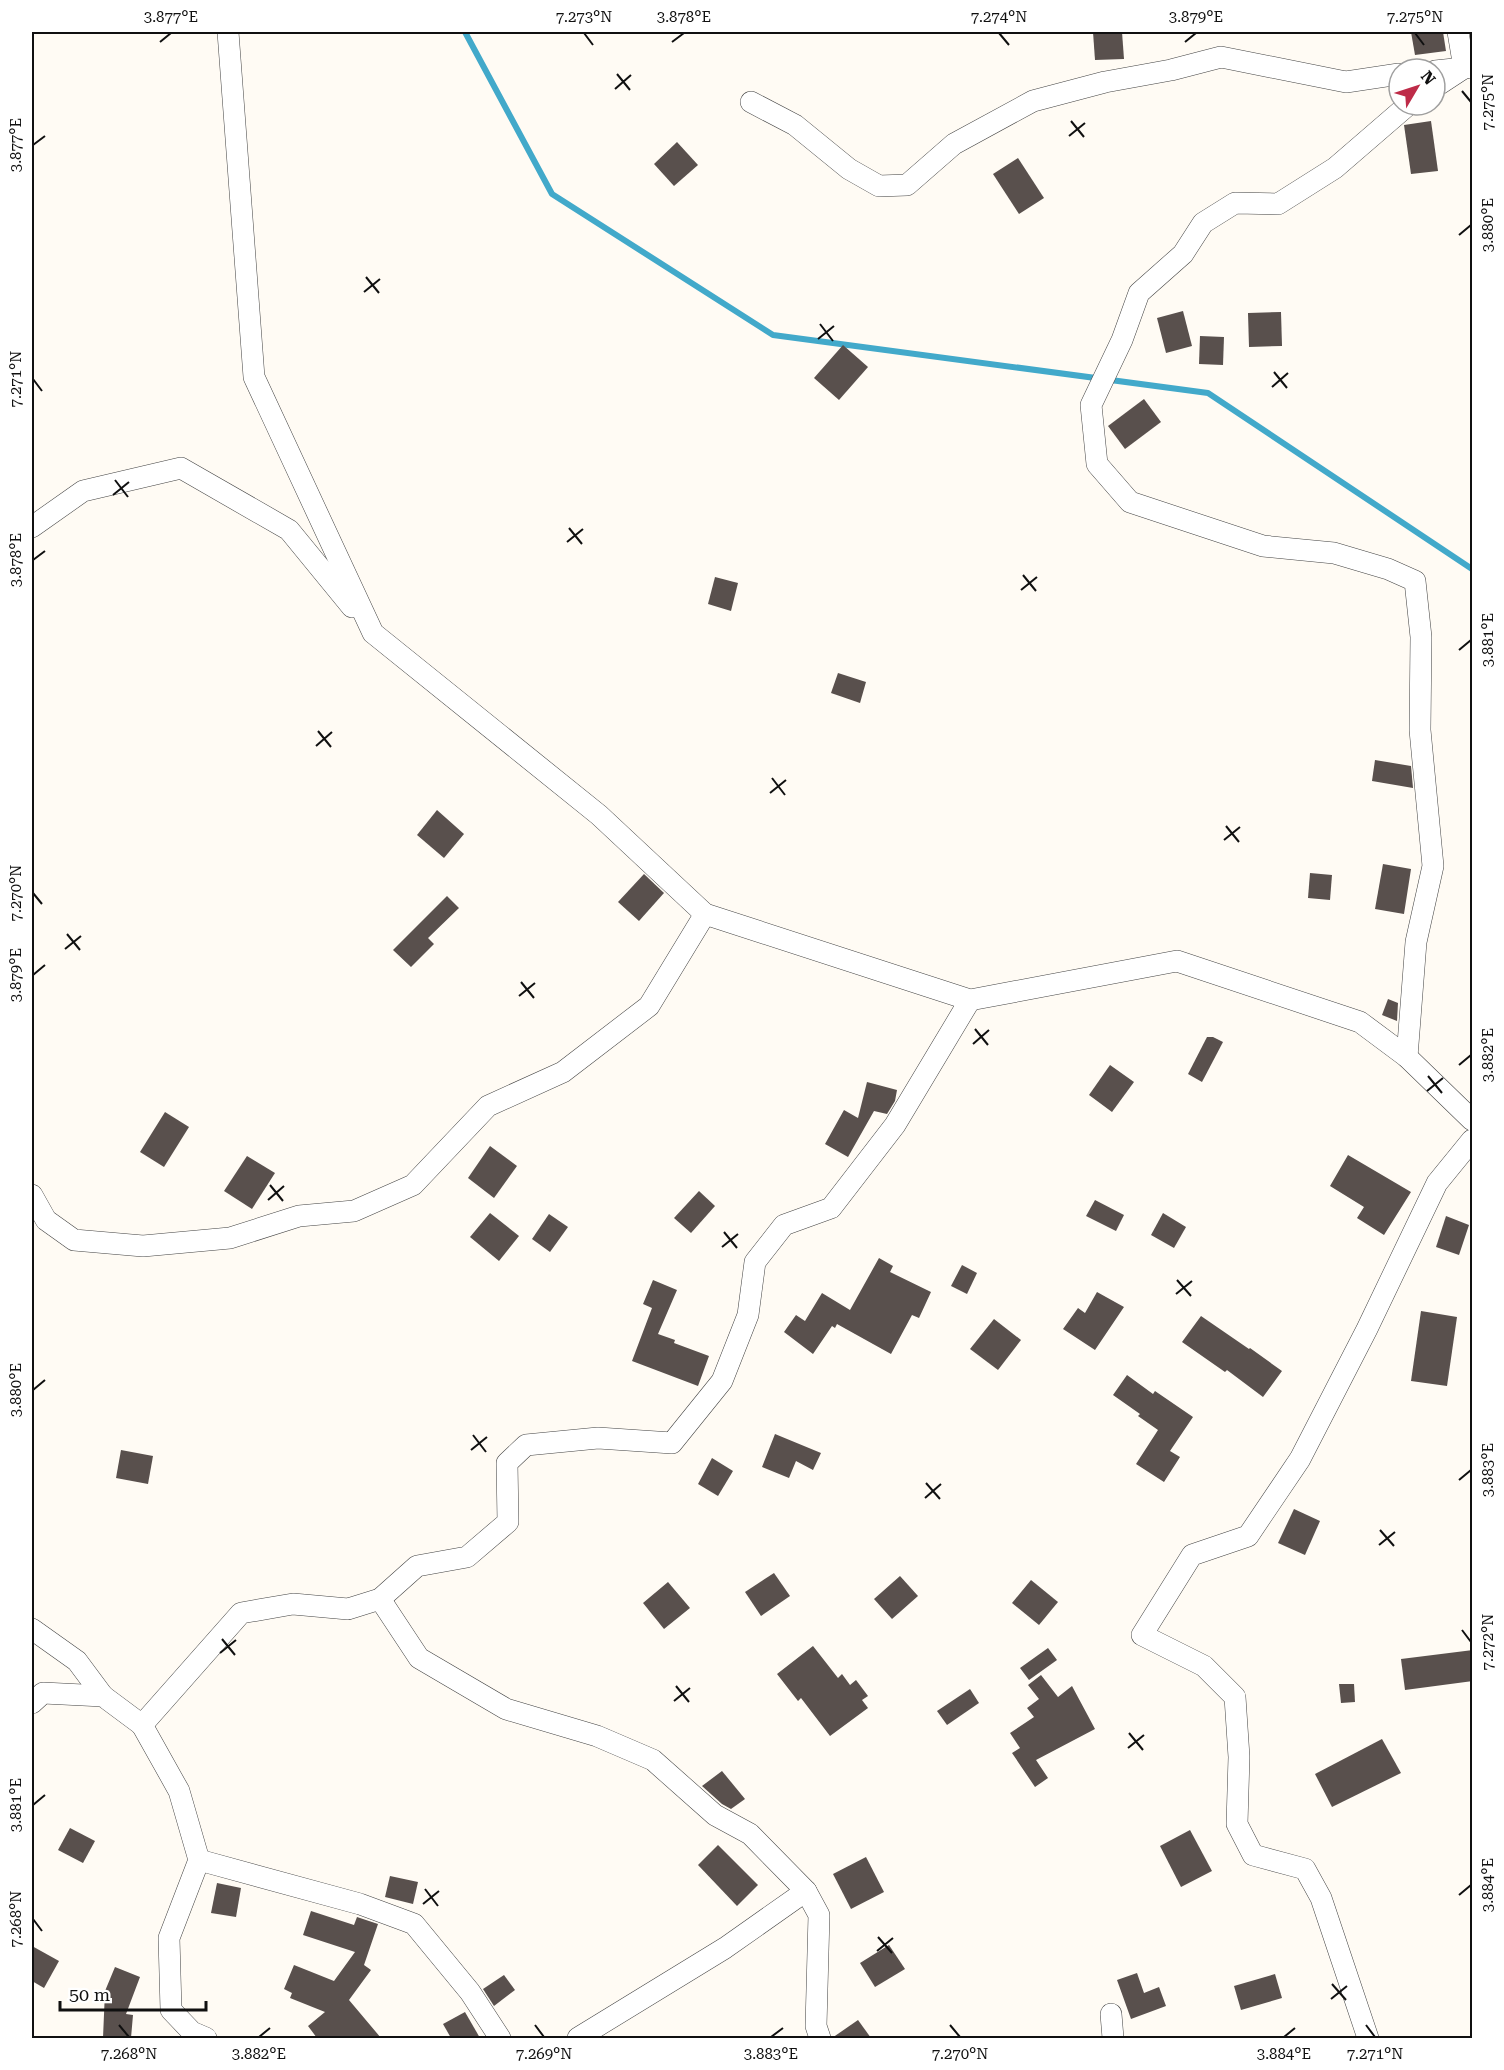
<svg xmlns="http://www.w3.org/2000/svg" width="1504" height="2070" font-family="'Roboto Serif',serif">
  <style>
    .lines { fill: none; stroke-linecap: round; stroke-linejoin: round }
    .stream { stroke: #42a9ca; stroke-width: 6 }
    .building { fill: #59504d }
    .minor-casing { stroke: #434343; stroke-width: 22 }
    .minor { stroke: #fff; stroke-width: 21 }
    .ticks { fill: none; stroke: #101010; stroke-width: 2 }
    .neatline { fill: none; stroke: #101010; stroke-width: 2 }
    .ticks-label { font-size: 15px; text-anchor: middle; fill: #101010 }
  </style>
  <rect width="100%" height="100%" fill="#fffbf4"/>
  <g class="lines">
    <polyline class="stream" points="465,32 552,194 773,335 1208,393 1472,569"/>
  </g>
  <g class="building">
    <polygon points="1093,32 1122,32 1124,59 1095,60"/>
    <polygon points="1411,32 1443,32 1446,51 1415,55"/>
    <polygon points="1431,121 1438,171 1411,174 1404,125"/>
    <polygon points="677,142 698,165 674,186 654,164"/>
    <polygon points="1018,158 1044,198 1019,214 993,174"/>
    <polygon points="1183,311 1192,346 1166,353 1157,318"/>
    <polygon points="1281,312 1282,346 1249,347 1248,313"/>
    <polygon points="1200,336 1224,337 1223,365 1199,364"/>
    <polygon points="843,345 868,367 839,400 814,378"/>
    <polygon points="1144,399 1161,422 1125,449 1108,426"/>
    <polygon points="715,577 738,583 731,611 708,604"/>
    <polygon points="838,673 866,682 860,703 831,693"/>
    <polygon points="1375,760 1411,766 1413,788 1372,781"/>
    <polygon points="437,810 464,834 444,858 417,835"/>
    <polygon points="1383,864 1411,869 1404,914 1375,909"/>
    <polygon points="1310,873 1332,875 1330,900 1308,898"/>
    <polygon points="644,874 664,893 639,921 618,902"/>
    <polygon points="447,896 459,908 428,938 434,944 411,967 393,950"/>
    <polygon points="1388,999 1398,1003 1397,1021 1382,1015"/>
    <polygon points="1207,1037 1213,1037 1223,1042 1202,1082 1188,1074"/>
    <polygon points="1110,1065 1134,1082 1112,1112 1089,1095"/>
    <polygon points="867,1082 897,1090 895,1101 887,1114 874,1111 848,1157 825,1144 844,1110 858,1118"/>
    <polygon points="165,1112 189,1127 164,1167 140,1152"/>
    <polygon points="490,1146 517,1166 494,1198 468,1178"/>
    <polygon points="1348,1155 1411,1192 1384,1235 1357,1218 1364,1207 1330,1186"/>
    <polygon points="247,1156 275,1173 252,1209 224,1191"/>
    <polygon points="699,1191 715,1206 691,1233 674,1218"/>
    <polygon points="1095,1200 1124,1215 1116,1231 1086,1216"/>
    <polygon points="490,1213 519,1236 499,1261 470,1237"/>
    <polygon points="1163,1213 1186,1227 1174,1248 1151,1235"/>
    <polygon points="549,1214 568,1227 550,1252 532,1239"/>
    <polygon points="1446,1216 1469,1225 1459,1255 1436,1247"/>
    <polygon points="879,1258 893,1266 890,1272 931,1292 919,1318 912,1315 891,1354 837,1324 835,1328 832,1326 813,1354 784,1332 796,1315 805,1321 822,1293 850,1310"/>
    <polygon points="962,1265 977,1273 967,1294 951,1286"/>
    <polygon points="653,1280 677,1290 658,1334 675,1340 674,1343 709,1356 698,1386 632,1361 652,1308 643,1304"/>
    <polygon points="1097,1292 1124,1307 1095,1350 1063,1329 1078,1308 1085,1313"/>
    <polygon points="1421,1311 1457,1317 1447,1386 1411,1381"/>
    <polygon points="1201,1316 1249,1349 1250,1348 1282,1371 1263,1397 1227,1370 1225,1372 1182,1342"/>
    <polygon points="994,1319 1021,1340 998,1370 970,1349"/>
    <polygon points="1127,1375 1153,1394 1155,1391 1193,1417 1170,1451 1180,1457 1164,1482 1136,1464 1158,1430 1138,1416 1140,1414 1113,1395"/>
    <polygon points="775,1434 821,1453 813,1470 796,1461 789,1478 762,1467"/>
    <polygon points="121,1450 153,1456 148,1484 116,1478"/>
    <polygon points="712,1458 733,1471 718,1496 698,1484"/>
    <polygon points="1294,1509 1320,1521 1305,1555 1278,1543"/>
    <polygon points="774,1573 790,1596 761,1616 745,1592"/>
    <polygon points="900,1576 918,1596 892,1619 874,1599"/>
    <polygon points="1031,1580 1058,1602 1039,1625 1012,1603"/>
    <polygon points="668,1582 690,1608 664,1629 643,1603"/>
    <polygon points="813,1646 838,1678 842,1674 850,1685 856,1680 868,1696 862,1700 868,1708 830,1736 801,1698 798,1701 777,1674"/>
    <polygon points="1048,1648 1057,1660 1029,1680 1020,1668"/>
    <polygon points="1473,1650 1473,1681 1405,1690 1401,1659"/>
    <polygon points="1041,1675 1058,1697 1072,1686 1095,1729 1036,1760 1048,1778 1035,1787 1012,1753 1020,1748 1010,1733 1034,1717 1027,1708 1039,1699 1028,1685"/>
    <polygon points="1339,1684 1354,1684 1355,1702 1341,1703"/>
    <polygon points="970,1689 979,1703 947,1725 937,1711"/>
    <polygon points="1382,1739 1401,1773 1332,1807 1315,1774"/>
    <polygon points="722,1771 745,1799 731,1809 722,1804 702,1786"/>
    <polygon points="70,1828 95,1841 83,1863 58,1850"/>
    <polygon points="1190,1830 1212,1871 1181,1887 1160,1846"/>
    <polygon points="718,1845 758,1885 737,1906 698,1865"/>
    <polygon points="866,1857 884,1892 851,1909 833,1874"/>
    <polygon points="390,1876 418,1882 413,1904 385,1897"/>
    <polygon points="217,1883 241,1888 236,1917 211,1913"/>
    <polygon points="311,1911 354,1925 357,1917 378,1924 364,1965 371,1970 349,2000 381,2038 317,2038 308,2026 325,2012 290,1998 292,1993 284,1989 294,1965 334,1981 355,1952 303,1935"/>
    <polygon points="889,1945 905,1969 875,1987 860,1963"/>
    <polygon points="32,1946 59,1961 44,1988 32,1981"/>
    <polygon points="115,1967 140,1977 126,2014 133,2015 131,2038 103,2038 105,1991"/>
    <polygon points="1137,1973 1144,1993 1159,1987 1166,2006 1131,2019 1117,1980"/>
    <polygon points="1275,1974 1282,1998 1241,2010 1234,1986"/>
    <polygon points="504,1975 515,1990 494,2006 483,1989"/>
    <polygon points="465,2012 480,2038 451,2038 443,2024"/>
    <polygon points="858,2020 871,2038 832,2038"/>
  </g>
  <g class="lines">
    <g class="minor-casing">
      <g id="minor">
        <polyline points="228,32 254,377 373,633 599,815 705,914 970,1000 1177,961 1360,1022 1407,1057 1472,1120"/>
        <polyline points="1458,32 1464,68 1472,67"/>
        <polyline points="1435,71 1464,68 1435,87"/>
        <polyline points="751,102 795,125 849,169 879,186 907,185 954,144 1033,101 1105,82 1171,70 1221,57 1346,82 1399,74"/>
        <polyline points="32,527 83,491 181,468 289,530 352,607"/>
        <polyline points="1407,1057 1416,942 1433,866 1420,730 1421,637 1415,581 1388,569 1334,553 1263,546 1130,502 1097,464 1091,405 1122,340 1139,293 1183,254 1203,223 1235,203 1278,204 1335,168 1408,105"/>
        <polyline points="32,1195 46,1220 74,1240 143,1246 230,1238 299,1216 354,1211 413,1185 488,1106 563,1072 649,1006 705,914"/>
        <polyline points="380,1599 419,1658 506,1709 597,1736 653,1760 715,1815 750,1834 806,1891 819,1915 816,2026 820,2038"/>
        <polyline points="32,1629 77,1661 103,1696"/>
        <polyline points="32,1703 43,1693 103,1696 142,1725 241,1613 293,1604 348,1609 380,1599 417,1566 467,1557 508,1522 507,1463 526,1445 598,1438 672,1443 722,1381 748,1315 755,1262 784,1225 831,1208 895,1125 970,1000"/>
        <polyline points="142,1725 179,1791 199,1860 169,1938 171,2010 192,2032 206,2038"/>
        <polyline points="199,1860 360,1904 414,1924 470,1992 500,2038"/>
        <polyline points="1111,2014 1113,2038"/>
        <polyline points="578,2038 725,1948 806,1891"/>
        <polyline points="1368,2038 1321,1898 1305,1869 1253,1855 1237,1824 1239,1757 1235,1697 1204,1666 1142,1635 1192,1555 1248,1536 1300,1459 1367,1329 1437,1183 1472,1140"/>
      </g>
    </g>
    <use href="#minor" class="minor"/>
  </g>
  <path class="ticks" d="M584,33l9,12M999,33l10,12M1415,33l9,12M160,42l11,-9M672,42l12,-9M1185,42l11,-9M617,74l13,16M615,89l16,-14M1462,91l9,11M1071,121l13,16M1069,136l16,-13M33,145l12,-9M1459,235l12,-10M366,277l13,16M364,292l16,-13M820,324l13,17M818,339l16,-13M1274,372l13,16M33,379l9,12M1272,387l16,-14M115,480l13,17M113,495l16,-13M569,528l13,16M567,542l16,-13M33,560l12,-9M1023,575l13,16M1021,590l16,-13M1459,650l12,-10M318,731l13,16M316,746l16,-14M772,778l13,17M770,793l16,-13M1226,826l13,16M1224,840l16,-13M33,893l9,11M67,934l13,16M65,949l16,-13M33,975l12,-10M521,982l13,16M519,996l16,-13M975,1029l13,16M973,1044l16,-14M1459,1065l12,-10M1428,1076l14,17M1427,1091l16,-13M270,1185l13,16M268,1200l16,-14M724,1232l13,16M722,1247l16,-13M1177,1280l14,16M1176,1294l16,-13M33,1390l12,-10M473,1435l13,17M471,1450l16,-13M1459,1480l12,-10M926,1483l14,16M925,1498l16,-14M1380,1530l14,16M1379,1545l16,-13M1462,1630l9,12M222,1639l13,16M220,1653l16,-13M676,1686l13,16M674,1701l16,-13M1129,1733l14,17M1128,1748l16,-13M33,1805l12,-10M425,1889l13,17M1459,1895l12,-10M423,1904l16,-13M33,1919l9,12M878,1937l14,16M877,1951l16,-13M1332,1984l14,16M1331,1999l16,-13M119,2025l10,12M535,2025l9,12M950,2025l10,12M1366,2025l9,12M259,2037l11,-9M771,2037l12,-9M1284,2037l11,-9"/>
  <rect width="1504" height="2070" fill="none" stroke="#ffffff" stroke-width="66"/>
  <g transform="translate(1417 87) rotate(51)"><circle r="28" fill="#ffffff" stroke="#9f9f9f" stroke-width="1.5"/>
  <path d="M0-4.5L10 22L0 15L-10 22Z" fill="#be2b48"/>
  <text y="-9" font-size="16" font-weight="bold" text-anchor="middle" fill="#101010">N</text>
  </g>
  <path d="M60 2001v9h146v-9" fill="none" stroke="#101010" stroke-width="3"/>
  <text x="69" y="2001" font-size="18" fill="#101010" stroke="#ffffff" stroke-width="4.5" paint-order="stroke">50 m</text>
  <rect x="33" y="33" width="1438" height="2004" class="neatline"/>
  <g class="ticks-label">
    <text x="171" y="22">3.877°E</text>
    <text x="584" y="22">7.273°N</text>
    <text x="684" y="22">3.878°E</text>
    <text x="999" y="22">7.274°N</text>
    <text x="1196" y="22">3.879°E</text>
    <text x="1415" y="22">7.275°N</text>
    <text transform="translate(1488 102) rotate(-90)" y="5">7.275°N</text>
    <text transform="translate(16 145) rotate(-90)" y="5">3.877°E</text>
    <text transform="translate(1488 225) rotate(-90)" y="5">3.880°E</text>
    <text transform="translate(16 379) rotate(-90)" y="5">7.271°N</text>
    <text transform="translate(16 560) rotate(-90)" y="5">3.878°E</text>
    <text transform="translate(1488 640) rotate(-90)" y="5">3.881°E</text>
    <text transform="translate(16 893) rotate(-90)" y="5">7.270°N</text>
    <text transform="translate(16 975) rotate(-90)" y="5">3.879°E</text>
    <text transform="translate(1488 1055) rotate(-90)" y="5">3.882°E</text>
    <text transform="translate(16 1390) rotate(-90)" y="5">3.880°E</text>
    <text transform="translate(1488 1470) rotate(-90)" y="5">3.883°E</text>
    <text transform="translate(1488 1642) rotate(-90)" y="5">7.272°N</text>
    <text transform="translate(16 1805) rotate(-90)" y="5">3.881°E</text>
    <text transform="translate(1488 1885) rotate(-90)" y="5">3.884°E</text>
    <text transform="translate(16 1919) rotate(-90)" y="5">7.268°N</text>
    <text x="129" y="2059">7.268°N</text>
    <text x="259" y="2059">3.882°E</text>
    <text x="544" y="2059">7.269°N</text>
    <text x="771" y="2059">3.883°E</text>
    <text x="960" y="2059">7.270°N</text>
    <text x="1284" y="2059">3.884°E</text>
    <text x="1375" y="2059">7.271°N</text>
  </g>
</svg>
